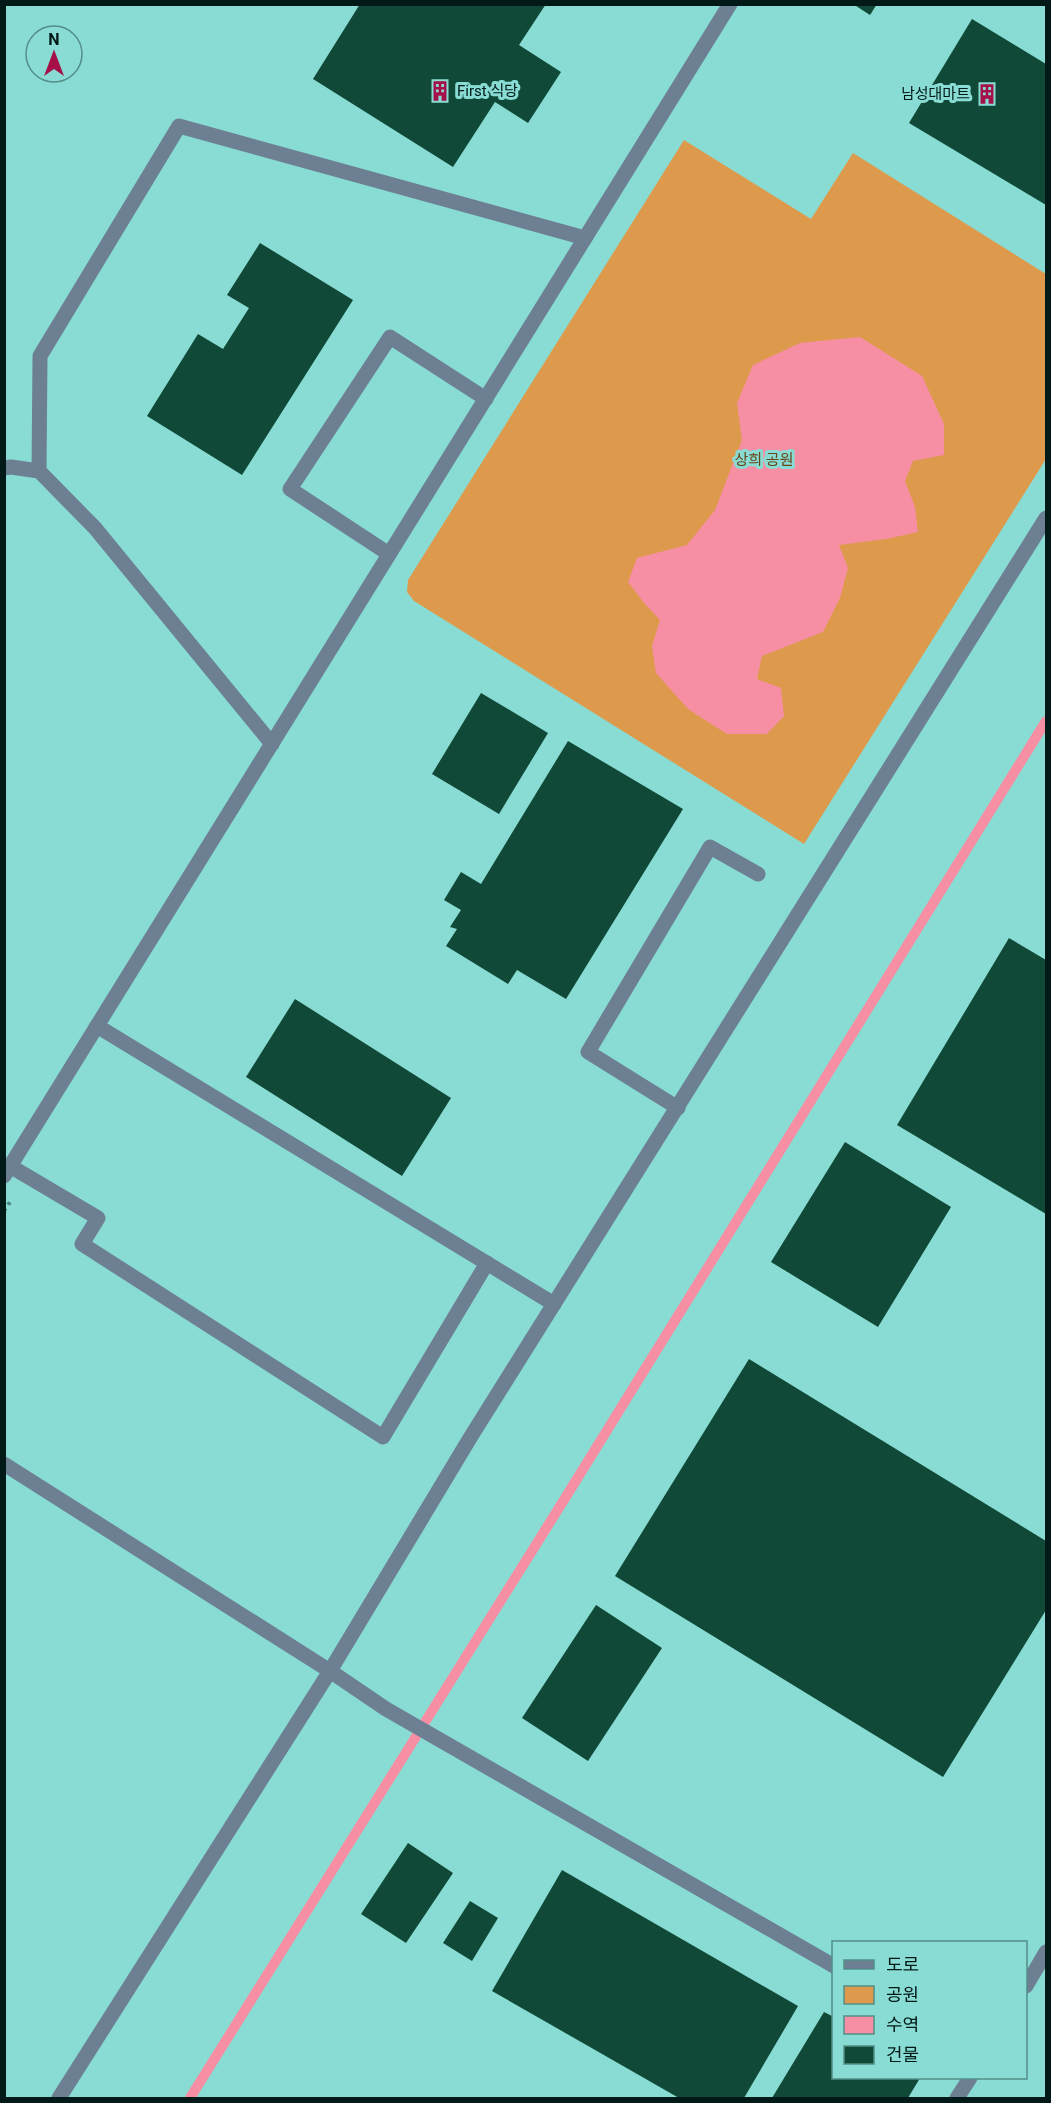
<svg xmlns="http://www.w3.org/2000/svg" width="1051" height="2103" font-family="Roboto,'Noto Sans KR',sans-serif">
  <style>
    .green { fill: #dd9a4d }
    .water { fill: #f78fa4 }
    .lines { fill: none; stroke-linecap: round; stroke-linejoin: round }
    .stream { stroke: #f78fa4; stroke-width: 10 }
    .building { fill: #104937 }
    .path { stroke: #4c857f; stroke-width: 4; stroke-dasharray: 3 4.5; stroke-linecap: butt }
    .minor { stroke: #6d8093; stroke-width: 15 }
    .labels { text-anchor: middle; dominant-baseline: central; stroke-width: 6; stroke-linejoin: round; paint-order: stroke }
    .poi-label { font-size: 15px; fill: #011917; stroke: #89dcd3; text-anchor: start }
    .park-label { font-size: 15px; fill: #684419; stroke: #89dcd3 }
  </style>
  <rect width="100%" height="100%" fill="#89dcd3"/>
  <polygon class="green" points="684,140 811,219 853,153 1046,274 1046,459 804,844 414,601 407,592 408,580"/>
  <polygon class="water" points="860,337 922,376 944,424 944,455 913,461 905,481 915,507 918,532 886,539 839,545 848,568 840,598 823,632 762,656 757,679 781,688 784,716 767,734 727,734 688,709 656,673 652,646 660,620 645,604 628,582 637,558 687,545 715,510 742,440 737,403 753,365 800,343"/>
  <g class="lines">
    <polyline class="stream" points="190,2098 567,1495 1046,721"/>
  </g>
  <g class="building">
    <polygon points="360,4 546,4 519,45 561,72 528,123 495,102 453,167 313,79"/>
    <polygon points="853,4 877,4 870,15"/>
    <polygon points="972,19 1046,64 1046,205 909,123"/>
    <polygon points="260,243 353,300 242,475 147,416 198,334 223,349 249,308 227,295"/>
    <polygon points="481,693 548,733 499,814 432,774"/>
    <polygon points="568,741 683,809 566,999 517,970 508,984 446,946 457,929 450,927 461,910 444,900 461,872 481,884"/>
    <polygon points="1009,938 1046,960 1046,1214 897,1125"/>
    <polygon points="295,999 451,1098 402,1176 246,1077"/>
    <polygon points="845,1142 951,1207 878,1327 771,1262"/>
    <polygon points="749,1359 1046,1541 1046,1610 943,1777 615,1576"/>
    <polygon points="596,1605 662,1648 588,1761 522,1718"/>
    <polygon points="408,1843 453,1873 406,1943 361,1914"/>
    <polygon points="562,1870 798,2006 744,2098 679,2098 492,1991"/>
    <polygon points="470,1901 498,1918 472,1961 443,1943"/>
    <polygon points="824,2012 834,2017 834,2078 920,2078 908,2098 772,2098"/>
  </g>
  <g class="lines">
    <polyline class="path" points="4,1211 12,1199"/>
    <g class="minor">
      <polyline points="4,468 11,467 39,471 95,528 272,744"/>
      <polyline points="39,471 40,356 179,126 585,238"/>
      <polyline points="389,554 290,489 390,337 486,399"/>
      <polyline points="97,1026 554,1304"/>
      <polyline points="678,1108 588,1052 710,847 758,874"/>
      <polyline points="10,1166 98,1218 82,1244 383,1437 487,1263"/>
      <polyline points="4,1176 730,4"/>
      <polyline points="4,1464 330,1671 386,1709 834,1966"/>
      <polyline points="1026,1986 1046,1952"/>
      <polyline points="59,2098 330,1671 470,1438 1046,518"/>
      <polyline points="957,2098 970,2078"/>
    </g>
  </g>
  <defs>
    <g id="building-bare" transform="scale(1.62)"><path d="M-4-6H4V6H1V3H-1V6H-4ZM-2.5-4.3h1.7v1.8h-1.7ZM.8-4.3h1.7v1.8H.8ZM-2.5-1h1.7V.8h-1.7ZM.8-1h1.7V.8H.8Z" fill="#a61048" stroke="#89dcd3" stroke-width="2.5" paint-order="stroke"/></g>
  </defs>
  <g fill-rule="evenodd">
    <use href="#building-bare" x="440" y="91"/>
    <use href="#building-bare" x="987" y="94"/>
  </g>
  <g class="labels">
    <g class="poi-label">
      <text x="457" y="91">First 식당</text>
      <text x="970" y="94" text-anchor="end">남성대마트</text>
    </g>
    <g class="park-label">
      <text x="764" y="460">상희 공원</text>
    </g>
  </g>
  <rect width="1051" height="2103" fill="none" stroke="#011917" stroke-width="12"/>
  <rect x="832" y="1941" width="195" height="138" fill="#89dcd3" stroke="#538e88" stroke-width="1.5"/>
  <rect x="844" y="1960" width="30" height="9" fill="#6d8093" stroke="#538e88" stroke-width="1.5"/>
  <text x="886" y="1971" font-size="18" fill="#011917">도로</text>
  <rect x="844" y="1986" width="30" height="18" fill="#dd9a4d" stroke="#538e88" stroke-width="1.5"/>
  <text x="886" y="2001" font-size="18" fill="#011917">공원</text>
  <rect x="844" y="2016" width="30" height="18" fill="#f78fa4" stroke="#538e88" stroke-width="1.5"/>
  <text x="886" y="2031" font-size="18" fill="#011917">수역</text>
  <rect x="844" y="2046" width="30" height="18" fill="#104937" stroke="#538e88" stroke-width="1.5"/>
  <text x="886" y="2061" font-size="18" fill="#011917">건물</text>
  <g transform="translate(54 54)"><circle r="28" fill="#89dcd3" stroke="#538e88" stroke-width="1.5"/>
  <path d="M0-4.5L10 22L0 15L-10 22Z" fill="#a61048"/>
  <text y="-9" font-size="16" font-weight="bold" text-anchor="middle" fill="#011917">N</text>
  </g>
</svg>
